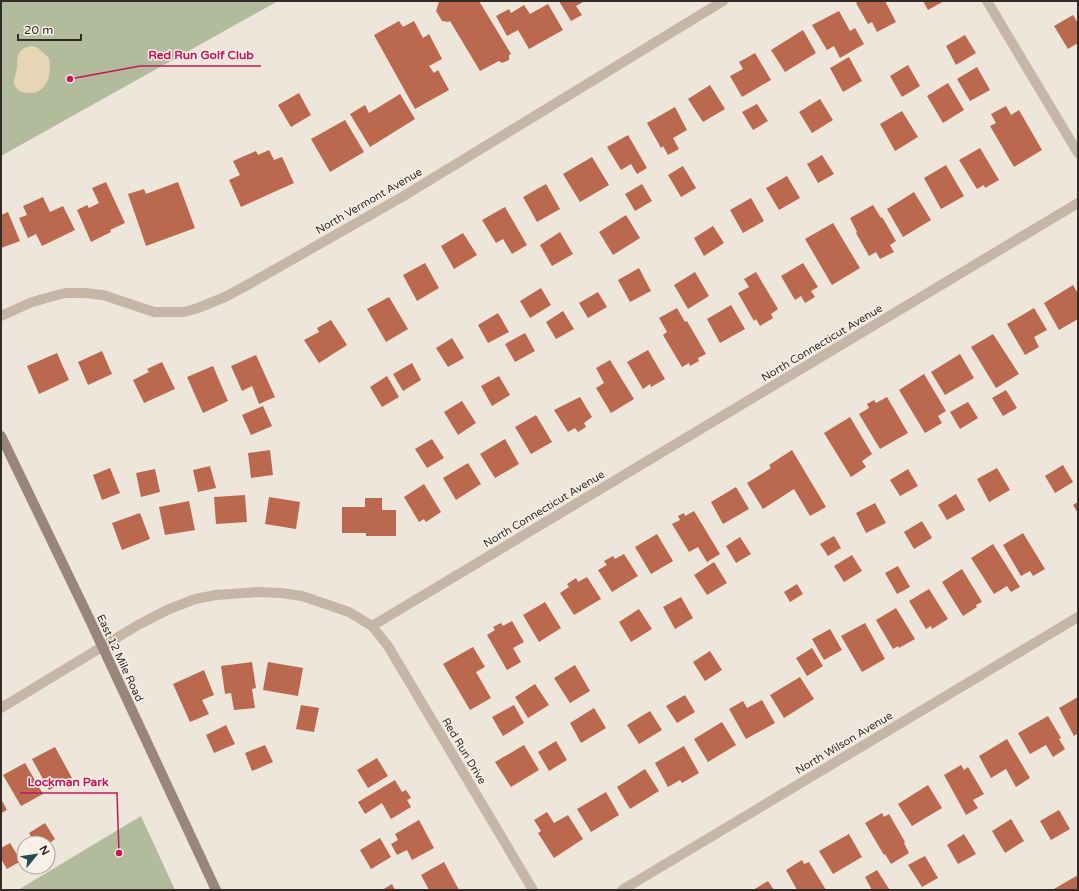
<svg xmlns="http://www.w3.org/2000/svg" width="1079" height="891" font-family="'Varela Round',sans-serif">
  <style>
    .green { fill: #b2bc9d }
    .sand { fill: #e7d6b5 }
    .building { fill: #ba684e }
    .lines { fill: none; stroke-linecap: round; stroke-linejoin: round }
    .minor { stroke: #c6b6a8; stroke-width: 10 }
    .secondary { stroke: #99857a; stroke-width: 10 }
    .labels { text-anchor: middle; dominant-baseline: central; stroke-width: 3; stroke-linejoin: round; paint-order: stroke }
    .street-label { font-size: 11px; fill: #332b28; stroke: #f7f0e7 }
    .leader { fill: none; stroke: #c2185b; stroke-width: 1.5 }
    .callout-dot { fill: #c2185b; stroke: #f7f0e7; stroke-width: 1.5 }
    .callout-label { font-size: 12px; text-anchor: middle; font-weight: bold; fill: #c2185b; stroke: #f7f0e7; stroke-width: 3; stroke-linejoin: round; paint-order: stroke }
  </style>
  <rect width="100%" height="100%" fill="#efe6db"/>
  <g class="green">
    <polygon points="1,1 278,1 1,156"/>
    <polygon points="141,816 175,890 18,890"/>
  </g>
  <path class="sand" d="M32,46l6,2 11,10c3,16 -1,35 -20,35 -4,0 -9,-1 -12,-4 -6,-7 -1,-14 0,-21 1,-2 0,-4 0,-6 0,-9 5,-15 15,-16z"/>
  <g class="building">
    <polygon points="441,1 479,1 511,54 509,55 509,60 502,63 499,61 480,71 450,21 448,22 442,21 436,11 439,2"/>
    <polygon points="559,1 585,1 576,6 582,15 571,21"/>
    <polygon points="859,1 885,1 896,22 877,32 872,22 868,24 856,3"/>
    <polygon points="923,1 944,1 928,10"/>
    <polygon points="548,4 563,30 529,49 518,30 507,36 496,16 509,9 511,13 524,5 530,14"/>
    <polygon points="839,11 850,31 855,28 864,44 840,58 834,46 827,50 812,25"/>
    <polygon points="1073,15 1078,23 1078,43 1068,49 1054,26"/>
    <polygon points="399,21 403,27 414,21 423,38 429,34 442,59 429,66 434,73 438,70 449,90 415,109 374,35"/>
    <polygon points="803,30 816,53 785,72 771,50"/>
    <polygon points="965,35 976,53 956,65 946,46"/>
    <polygon points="755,53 771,80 742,97 730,76 743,69 739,62"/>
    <polygon points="849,57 862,81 843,92 830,68"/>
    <polygon points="908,65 920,86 902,97 890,76"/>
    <polygon points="977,67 990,90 970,101 957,79"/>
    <polygon points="948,83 964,110 943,123 927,96"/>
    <polygon points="710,85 725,109 703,122 688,99"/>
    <polygon points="299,93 311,115 291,127 278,105"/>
    <polygon points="400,94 415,119 370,147 350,114 365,105 369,113"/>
    <polygon points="820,99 833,120 812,133 799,112"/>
    <polygon points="757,104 768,121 753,130 742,112"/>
    <polygon points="1006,106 1011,115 1019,110 1042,150 1014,167 990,126 996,123 991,114"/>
    <polygon points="675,107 687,130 673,138 679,149 668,155 663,146 661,148 647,123"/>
    <polygon points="902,111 918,137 895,151 880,124"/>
    <polygon points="345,120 364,152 330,172 311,139"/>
    <polygon points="628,135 647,168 637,174 631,164 621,170 607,147"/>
    <polygon points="980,148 999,180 985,188 984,185 977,189 959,160"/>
    <polygon points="269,150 274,160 282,157 294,183 241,207 229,180 240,175 233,161 256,151 258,155"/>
    <polygon points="822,155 834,174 818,183 807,164"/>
    <polygon points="592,157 609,185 580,202 563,174"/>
    <polygon points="946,165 964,196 941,209 924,178"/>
    <polygon points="683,166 696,188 681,197 668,175"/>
    <polygon points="787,176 800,198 779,210 766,188"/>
    <polygon points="106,182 125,223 110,230 111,232 91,242 77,210 87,205 89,208 99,203 92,188"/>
    <polygon points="178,182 195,228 146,246 128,194 144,189 146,194"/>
    <polygon points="546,184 560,209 537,222 523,197"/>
    <polygon points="642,184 652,201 635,211 625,194"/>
    <polygon points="914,192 931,220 903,237 887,209"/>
    <polygon points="43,197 50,212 63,206 75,230 42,246 36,234 28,238 19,218 27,215 23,206"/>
    <polygon points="751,198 764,221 743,233 730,210"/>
    <polygon points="873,205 881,218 882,217 896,241 890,245 894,252 880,259 876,252 869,256 856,233 857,232 850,218"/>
    <polygon points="505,207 527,245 512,254 503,239 496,243 482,220"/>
    <polygon points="8,212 20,241 1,248 1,215"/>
    <polygon points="626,215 640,238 613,255 599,232"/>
    <polygon points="833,223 860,268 832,285 805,239"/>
    <polygon points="713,226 724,243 704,256 694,238"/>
    <polygon points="560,232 573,254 552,266 540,245"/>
    <polygon points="463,233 477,255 454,269 441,246"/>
    <polygon points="425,263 439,288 417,301 403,275"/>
    <polygon points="803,263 818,287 811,291 815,297 805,303 801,296 795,300 781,276"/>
    <polygon points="639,268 651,291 630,302 618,280"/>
    <polygon points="695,272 709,296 688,309 674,285"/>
    <polygon points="756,272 778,309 771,314 773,318 760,326 756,319 754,321 738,293 749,287 744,279"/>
    <polygon points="1073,285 1078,294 1078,319 1059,330 1044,303"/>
    <polygon points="541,288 551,305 530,318 520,301"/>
    <polygon points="598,292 607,307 588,318 579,303"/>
    <polygon points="389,297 408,329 386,342 367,309"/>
    <polygon points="731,305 745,329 720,343 707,319"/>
    <polygon points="677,308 685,322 687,321 706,354 698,358 699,361 690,366 689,363 682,367 663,335 667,332 659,318"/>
    <polygon points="1034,308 1047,330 1034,337 1039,347 1025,355 1007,324"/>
    <polygon points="563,311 574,329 556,339 546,322"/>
    <polygon points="498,313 509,332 488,343 478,325"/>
    <polygon points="331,320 347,345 319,363 304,340 319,332 317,328"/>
    <polygon points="525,333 535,351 515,362 505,344"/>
    <polygon points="993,334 1019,374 996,388 971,347"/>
    <polygon points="452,338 464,358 448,367 436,348"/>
    <polygon points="648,350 665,379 651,387 650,384 643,389 627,362"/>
    <polygon points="102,351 112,374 88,385 78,362"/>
    <polygon points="57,353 69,380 39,394 27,366"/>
    <polygon points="960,354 974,378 945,395 931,372"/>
    <polygon points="256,355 275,397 259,404 252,386 242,391 231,366"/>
    <polygon points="610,360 634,399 611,413 596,388 604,383 596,368"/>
    <polygon points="162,362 175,389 144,403 133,380 149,372 147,369"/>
    <polygon points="412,363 421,380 403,391 393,374"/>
    <polygon points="213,366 228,401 203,413 187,377"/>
    <polygon points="924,374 946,411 938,416 942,423 925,433 899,390"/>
    <polygon points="387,376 399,397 382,407 370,387"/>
    <polygon points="499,376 510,395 492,406 481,386"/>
    <polygon points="1006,390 1017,408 1003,416 992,398"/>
    <polygon points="580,397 592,417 584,423 586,427 578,432 575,428 568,432 554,410"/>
    <polygon points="887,397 908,433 880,449 859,414 869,408 867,404 874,400 876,403"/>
    <polygon points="462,401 476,423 458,435 444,412"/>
    <polygon points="968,402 978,418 960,429 950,412"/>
    <polygon points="263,406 272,426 251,435 242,415"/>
    <polygon points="536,415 552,442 531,454 515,427"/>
    <polygon points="850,417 872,454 862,461 866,467 851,477 824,433"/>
    <polygon points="432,439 444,458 427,468 415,449"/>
    <polygon points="505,439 519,464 495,478 480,454"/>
    <polygon points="270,450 273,475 251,478 248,453"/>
    <polygon points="792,450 826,507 810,516 794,489 763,509 747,483 771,468 769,465"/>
    <polygon points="468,463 481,484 456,500 443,478"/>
    <polygon points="1063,465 1073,482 1055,493 1045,476"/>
    <polygon points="210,466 216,488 198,492 193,470"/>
    <polygon points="110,468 120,493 102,500 93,475"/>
    <polygon points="997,468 1010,490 989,502 977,479"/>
    <polygon points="155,469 160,492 141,497 136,473"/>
    <polygon points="908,469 918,486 900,496 890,480"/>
    <polygon points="424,484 441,512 426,522 424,519 419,522 404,497"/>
    <polygon points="736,487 749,509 723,524 711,502"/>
    <polygon points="956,494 965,510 947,520 938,505"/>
    <polygon points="245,495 247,522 216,524 214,497"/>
    <polygon points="269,497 300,502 296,529 265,524"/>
    <polygon points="365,498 382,498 382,510 396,510 396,536 366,536 366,533 342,533 342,507 365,507"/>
    <polygon points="189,501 195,530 165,535 159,507"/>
    <polygon points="1078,502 1078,513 1073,505"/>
    <polygon points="875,503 886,523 866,533 856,513"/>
    <polygon points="694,511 720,554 707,562 698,547 689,552 672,524 680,520 678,516 684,513 685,516"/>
    <polygon points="140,513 150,539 122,550 112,523"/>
    <polygon points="922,521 932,538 914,549 904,532"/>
    <polygon points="1023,533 1045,569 1033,576 1030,571 1021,576 1003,545"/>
    <polygon points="657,534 673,561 651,574 635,547"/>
    <polygon points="834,536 841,548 828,556 820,544"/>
    <polygon points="740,537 751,554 736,563 726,546"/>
    <polygon points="993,544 1020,587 1011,592 1007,586 994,594 971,558"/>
    <polygon points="624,554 638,576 612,592 598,570 607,565 604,561 613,556 615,559"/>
    <polygon points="852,555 862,571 844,582 834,566"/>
    <polygon points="714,562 727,583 707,595 694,575"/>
    <polygon points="898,566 910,587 897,594 885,573"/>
    <polygon points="962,569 982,602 976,605 977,607 963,616 942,582"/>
    <polygon points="587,577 601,599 574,615 560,593 569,587 567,584 576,578 578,582"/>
    <polygon points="797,584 803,594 790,602 784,592"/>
    <polygon points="929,589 948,619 932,629 931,626 926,629 909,601"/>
    <polygon points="681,597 693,618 675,629 663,607"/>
    <polygon points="545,602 561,628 539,642 523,615"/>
    <polygon points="896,608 915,639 899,648 898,646 893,649 876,620"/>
    <polygon points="639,609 652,629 631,642 619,622"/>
    <polygon points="512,621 524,642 513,648 521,662 507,670 487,635 495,630 493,627 501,623 503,626"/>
    <polygon points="865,623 885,659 862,672 841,636"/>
    <polygon points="830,629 842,650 824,660 812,639"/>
    <polygon points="473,647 485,667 476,672 491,698 470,710 443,664"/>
    <polygon points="812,648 823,666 807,676 796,658"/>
    <polygon points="710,651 722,670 705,681 693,662"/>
    <polygon points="252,662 256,688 252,689 255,708 234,710 231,693 225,694 221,666"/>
    <polygon points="268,662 303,668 298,696 263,690"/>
    <polygon points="575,665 590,691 570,703 554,678"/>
    <polygon points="204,670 214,695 202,700 209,714 190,722 173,684"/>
    <polygon points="800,677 814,699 784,718 770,695"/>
    <polygon points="535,684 549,705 528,718 515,697"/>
    <polygon points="685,695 695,712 677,723 666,706"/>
    <polygon points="1078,697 1078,733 1074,736 1059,708"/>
    <polygon points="762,700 775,723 746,739 729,709 743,701 747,708"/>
    <polygon points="301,705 319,708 314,732 296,729"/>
    <polygon points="514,705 524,723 503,736 492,717"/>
    <polygon points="594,708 606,728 581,743 570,723"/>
    <polygon points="650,711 662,730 639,744 627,725"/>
    <polygon points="1048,716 1061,738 1059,739 1065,749 1053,757 1046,745 1030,754 1018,733"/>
    <polygon points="722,722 736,745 708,762 694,739"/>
    <polygon points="226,725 235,744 214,753 206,735"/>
    <polygon points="1007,739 1030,778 1016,787 1006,769 991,778 979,756"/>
    <polygon points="556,741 567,760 549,771 538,752"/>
    <polygon points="265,745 273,762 252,771 245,753"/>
    <polygon points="524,745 539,770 511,787 495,762"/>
    <polygon points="684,746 699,773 682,783 680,780 668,787 655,763"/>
    <polygon points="55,747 72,778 49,790 32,759"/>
    <polygon points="377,758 388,776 368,788 357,770"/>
    <polygon points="25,763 43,794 21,806 3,775"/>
    <polygon points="961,765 964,770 968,767 984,794 973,800 978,808 966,815 944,775"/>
    <polygon points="645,769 659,791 630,809 617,787"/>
    <polygon points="395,780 402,792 406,790 411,798 407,800 411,807 391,819 382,803 365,814 358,802"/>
    <polygon points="928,785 942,808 912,826 898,804"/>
    <polygon points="606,792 619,815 591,832 577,809"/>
    <polygon points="1,799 7,810 1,813"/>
    <polygon points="1059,810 1070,829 1051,840 1040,821"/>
    <polygon points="547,812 554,823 568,815 583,839 554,858 538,833 541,831 534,820"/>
    <polygon points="882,813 884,817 889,814 905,842 904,843 909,853 891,864 885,854 884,855 865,823"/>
    <polygon points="1011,819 1024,841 1005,853 992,831"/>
    <polygon points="419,820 434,848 412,860 407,850 397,855 391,844 398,840 395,834"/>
    <polygon points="45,823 55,839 48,844 35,843 29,833"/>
    <polygon points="849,834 862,857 833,874 819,851"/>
    <polygon points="964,834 976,854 958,864 947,845"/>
    <polygon points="380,838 391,857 371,869 360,850"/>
    <polygon points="10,843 21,861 7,869 1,859 1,848"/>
    <polygon points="925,856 938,878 922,887 908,865"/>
    <polygon points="802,860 804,864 809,862 826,890 797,890 786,870"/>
    <polygon points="444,862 459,890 429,890 421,875"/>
    <polygon points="877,870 889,889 888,890 872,890 865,877"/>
    <polygon points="1078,875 1078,890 1055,890 1054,889"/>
    <polygon points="768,881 774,890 753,890"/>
    <polygon points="392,884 395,890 382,890"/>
  </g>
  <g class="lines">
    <g class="minor">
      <polyline points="987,1 1078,153"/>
      <polyline points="1,316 32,302 65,293 84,293 103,295 154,312 184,312 198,308 225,297 251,283 402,197 723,1"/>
      <polyline points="372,626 388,646 533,890"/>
      <polyline points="1,708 138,625 167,610 195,599 216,595 258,592 281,593 302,596 349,612 372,626 1078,203"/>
      <polyline points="622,890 1078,617"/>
    </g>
    <polyline class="secondary" points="1,436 88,616 216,890"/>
  </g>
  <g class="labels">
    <g class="street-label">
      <text transform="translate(369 201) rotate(-30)">North Vermont Avenue</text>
      <text transform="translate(822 343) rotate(-31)">North Connecticut Avenue</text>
      <text transform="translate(544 509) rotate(-31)">North Connecticut Avenue</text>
      <text transform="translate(120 658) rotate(65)">East 12 Mile Road</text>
      <text transform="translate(844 743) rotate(-31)">North Wilson Avenue</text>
      <text transform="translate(464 751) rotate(59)">Red Run Drive</text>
    </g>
  </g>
  <path class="leader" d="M70 79L140 66H261M119 853L117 793H20"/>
  <g class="callout-dot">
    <circle cx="70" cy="79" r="4"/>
    <circle cx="119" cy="853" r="4"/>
  </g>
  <g class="callout-label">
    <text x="201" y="59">Red Run Golf Club</text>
    <text x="68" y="786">Lockman Park</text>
  </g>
  <rect width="1079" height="891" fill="none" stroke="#332b28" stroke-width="4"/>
  <g transform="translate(36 855) rotate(61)"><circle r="19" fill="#f7f0e7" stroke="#a9a19b"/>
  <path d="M0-3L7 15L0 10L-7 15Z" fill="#224e51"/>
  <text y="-6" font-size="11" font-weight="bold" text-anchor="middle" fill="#332b28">N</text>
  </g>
  <path d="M18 34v6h63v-6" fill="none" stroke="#332b28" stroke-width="2"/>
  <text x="24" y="34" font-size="12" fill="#332b28" stroke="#f7f0e7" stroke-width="3" paint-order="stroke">20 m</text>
</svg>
